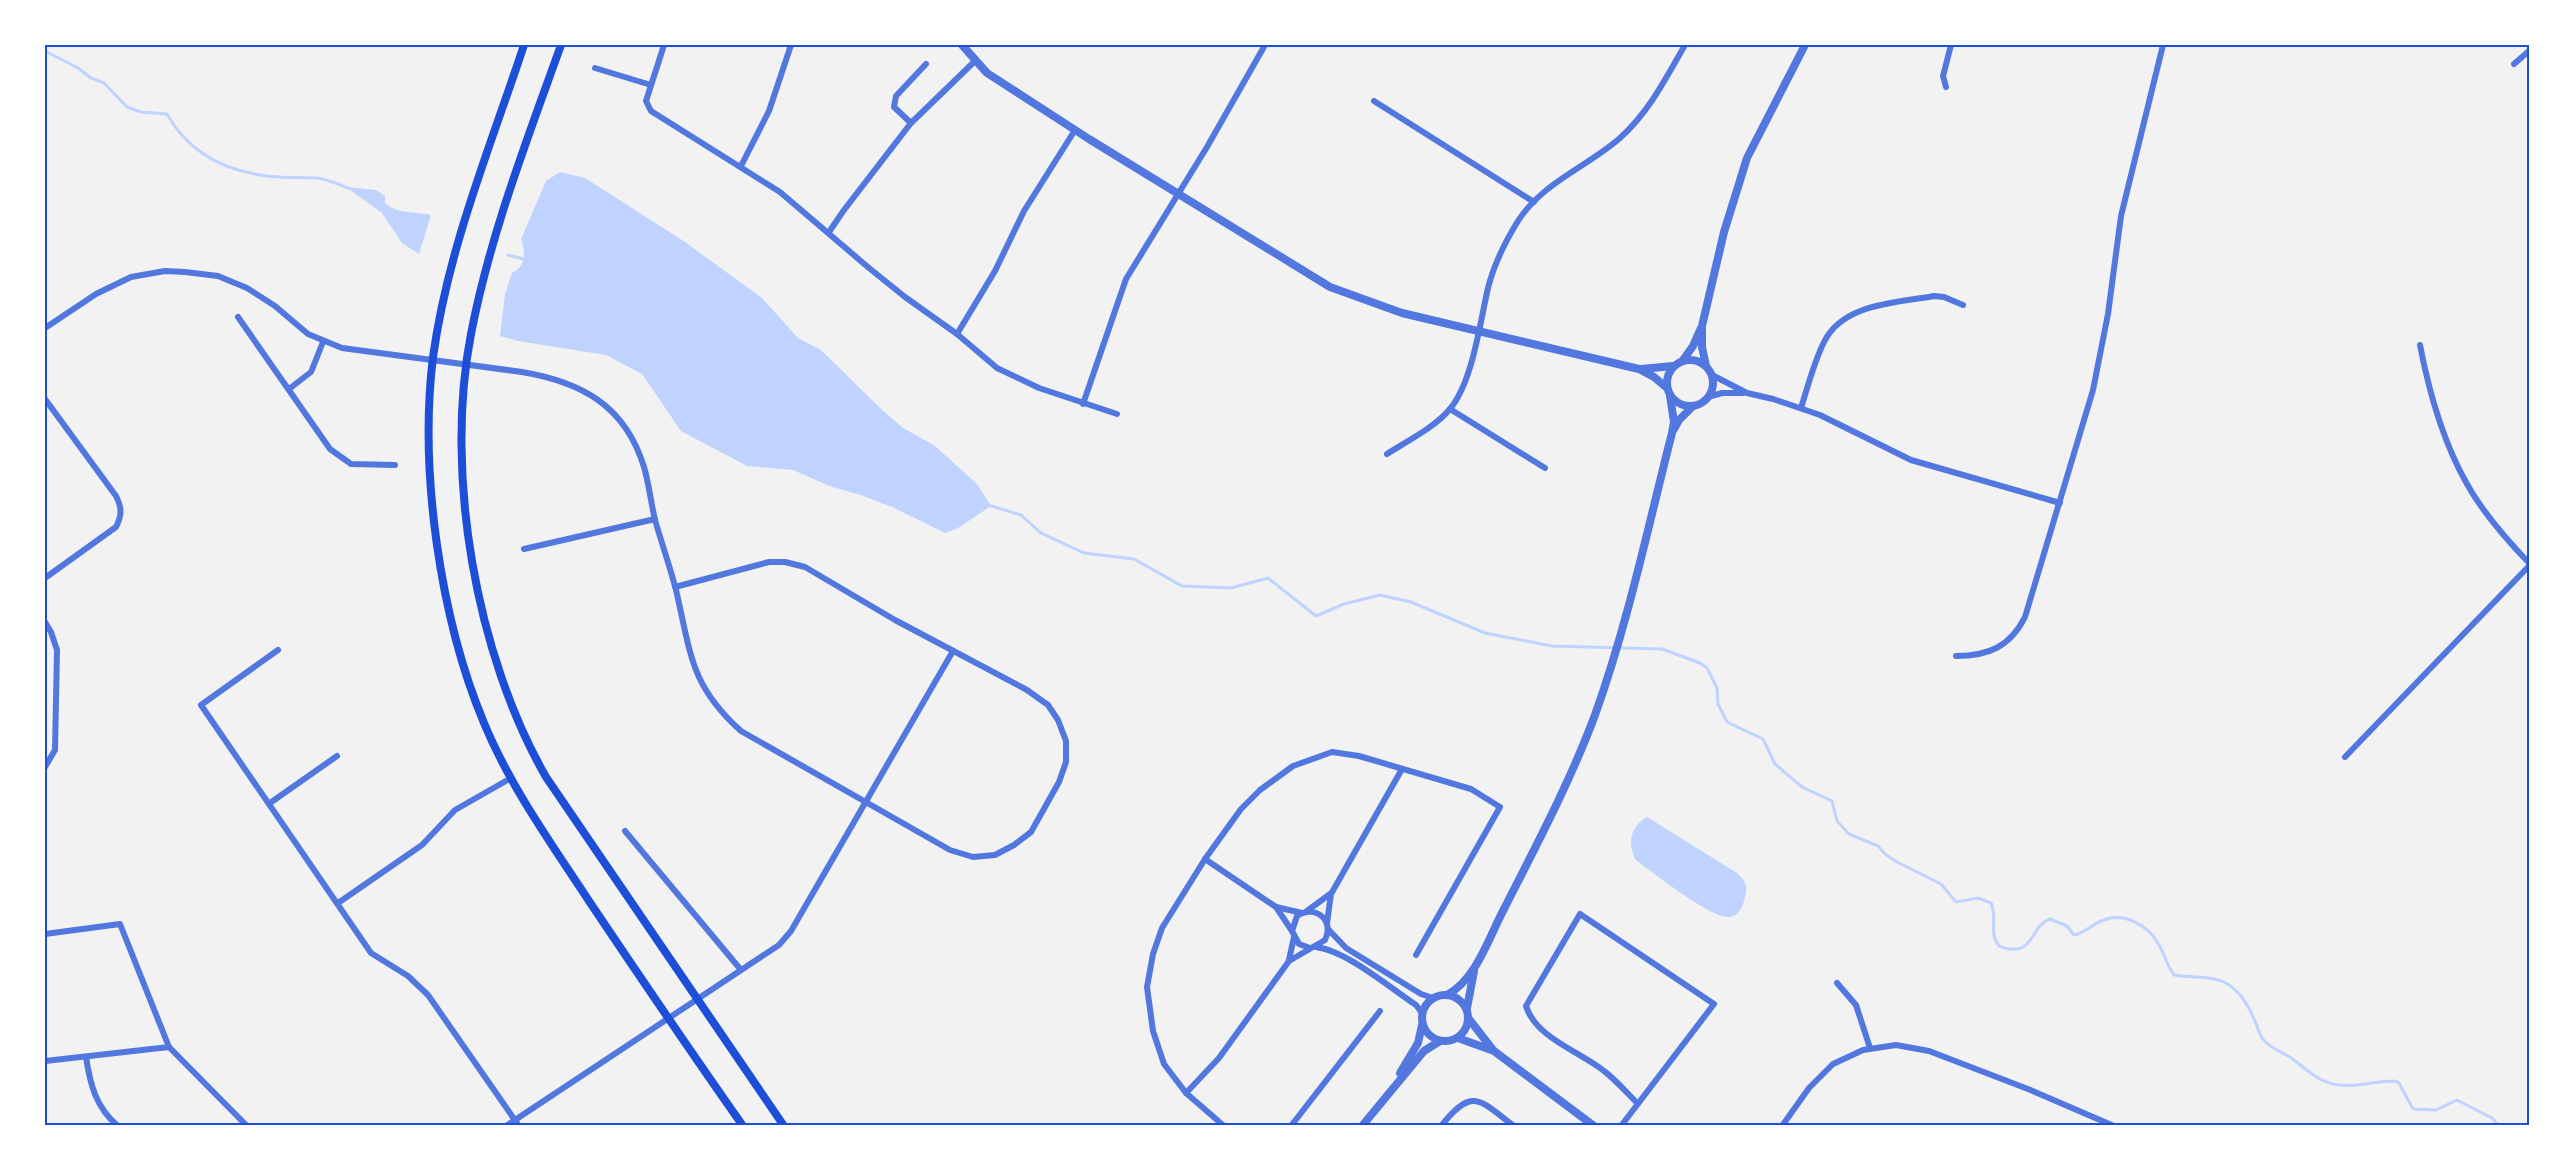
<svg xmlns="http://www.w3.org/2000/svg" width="2574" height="1171" font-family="Signika,sans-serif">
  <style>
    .water { fill: #bfd3fe }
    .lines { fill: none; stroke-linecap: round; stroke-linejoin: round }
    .stream { stroke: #bfd3fe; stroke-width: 3 }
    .minor { stroke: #5277de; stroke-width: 6 }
    .tertiary { stroke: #5277de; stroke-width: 8 }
    .secondary { stroke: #1d4ed8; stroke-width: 8 }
    .neatline { fill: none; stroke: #1d4ed8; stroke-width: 2 }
  </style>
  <rect width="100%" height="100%" fill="#f2f2f2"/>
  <g class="water">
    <path d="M560,172l25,6 100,64 77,56 36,40 23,12 58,57 24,21 32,18 42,38 14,22 -33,22 -13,5 -53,-26 -31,-12 -29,-8 -39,-17 -46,-4 -66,-35 -39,-57 -36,-19 -88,-14 -18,-5 5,-42 7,-21c14,-7 14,-20 9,-34l25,-58z"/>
    <path d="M346,187l30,3 9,6v7c14,12 30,8 46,12l-12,39 -17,-11 -20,-30z"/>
    <path d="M1647,817l90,56c10,9 11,14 7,28 -2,7 -6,15 -14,16 -17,3 -78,-45 -94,-57 -9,-15 -6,-34 11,-43z"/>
  </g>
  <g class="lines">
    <g class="stream">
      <path d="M45,51l33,17 13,10 13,5 23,24 14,5 26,2c24,43 64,60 112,63 12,1 25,0 37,1 11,1 22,6 32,10"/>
      <polyline points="508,255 527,260"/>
      <path d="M988,505l33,10 20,18 43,20 50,6 48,27 49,2 37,-10 48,38 28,-12 36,-9 31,7 74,31 67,13 110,3 38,14 7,5 10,20 1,16 9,18 36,17 12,25 27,23 30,14 5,20 12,13 29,12 7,8 12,8 44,22 15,18 22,-4 13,5c7,15 -3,29 8,43 36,14 30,-20 51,-27l17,7 7,9c11,-2 19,-12 30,-15 21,-8 45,6 55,25 6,10 8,21 15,30 16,3 35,0 50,7 20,10 29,33 36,52 5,12 18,16 28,22 12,7 21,18 34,24 25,12 47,1 72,1l5,2 14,26 23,1 21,-10 35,18 7,8"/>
    </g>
    <g class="minor">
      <polyline points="664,45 646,101 651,111 780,192 869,268 905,297 957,334 997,368 1039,388 1117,414"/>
      <polyline points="2514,64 2529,51"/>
      <polyline points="595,68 651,85"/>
      <polyline points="1946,87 1943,76 1951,45"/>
      <polyline points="1374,101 1534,202"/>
      <polyline points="911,123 894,107 896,96 926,64"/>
      <polyline points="741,166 769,111 791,45"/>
      <polyline points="829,232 844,210 911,123 975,61"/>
      <polyline points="238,317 330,449 351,464 395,465"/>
      <path d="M45,328l51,-34 35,-17 34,-6 20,1 33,4 29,12 28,18 33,28 34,14 180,24c59,10 103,33 122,95 5,17 7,36 11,53 7,24 15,47 21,70 15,64 14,95 65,141l209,119 23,7 22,-2 19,-10 17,-13 28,-50 7,-20v-21l-8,-21 -10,-15 -21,-15 -132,-70 -90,-53 -20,-5h-16l-94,25"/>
      <polyline points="957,334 995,271 1024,211 1075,130"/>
      <path d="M2420,345c9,47 23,97 47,139 16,29 39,55 62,79"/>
      <polyline points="1712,375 1747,393 1773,399 1820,415 1911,460 2060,503"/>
      <polyline points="289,389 311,372 323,342"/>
      <polyline points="1708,397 1722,393 1743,393"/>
      <path d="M45,399l71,97c6,12 6,19 0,31l-71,51"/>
      <polyline points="1083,404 1126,279 1207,147 1265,45"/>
      <path d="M1801,408c7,-22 13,-46 23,-66 19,-39 73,-39 110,-46l10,1 19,8"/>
      <polyline points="1450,409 1545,468"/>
      <path d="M1387,454c20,-13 47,-26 63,-45 23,-28 30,-87 38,-121 6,-24 17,-46 30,-67 25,-39 69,-54 102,-83 29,-26 46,-60 65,-93"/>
      <polyline points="524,549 655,519"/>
      <polyline points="45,622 51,632 57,650 55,750 45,767"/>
      <polyline points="278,650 201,705 371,953 408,976 428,995 519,1126"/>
      <path d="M1956,656c32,0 54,-9 69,-39l68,-227 15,-76 13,-98 42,-171"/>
      <polyline points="2345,757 2529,566"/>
      <polyline points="270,803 337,756"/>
      <polyline points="625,831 741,970"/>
      <polyline points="1205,859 1276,907 1302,913"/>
      <polyline points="338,903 422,845 455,810 511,778"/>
      <polyline points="1276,907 1292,931"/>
      <polyline points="1307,911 1330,894"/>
      <polyline points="1327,923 1331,894 1402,769"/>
      <polyline points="1328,929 1346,948 1421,994 1433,998"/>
      <polyline points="45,934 120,924 169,1047 247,1126"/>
      <path d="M1316,947c31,4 73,40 100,58l6,8"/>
      <polyline points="1289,960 1294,937"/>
      <polyline points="1837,983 1856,1005 1870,1048"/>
      <path d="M86,1057c4,27 10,51 32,69"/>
      <polyline points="45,1061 169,1047"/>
      <path d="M1186,1093l33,-35 70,-97 36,-21c10,-20 -10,-36 -28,-24l-5,15 7,13 11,4"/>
      <polyline points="506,1126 779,945 791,931 953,651"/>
      <polyline points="1224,1126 1186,1093 1164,1064 1153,1031 1147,987 1153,954 1162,928 1205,859 1241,809 1260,790 1293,766 1332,752 1359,756 1471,789 1500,807 1416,955"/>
      <polyline points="1291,1126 1380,1011"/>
      <path d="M1441,1126c32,-40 38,-26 73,0"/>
      <path d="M1621,1126l93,-122 -134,-90 -54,92c10,32 53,45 78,65 12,9 23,22 34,33"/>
      <polyline points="1782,1126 1809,1088 1833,1064 1863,1050 1896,1045 1929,1051 2028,1089 2114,1126"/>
    </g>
    <g class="tertiary">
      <polyline points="962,45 987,73 1089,139 1330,287 1402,313 1639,369 1654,377 1667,388"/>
      <polyline points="1702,330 1702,347 1706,366"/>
      <circle cx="1690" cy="383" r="23"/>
      <polyline points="1683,360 1693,346 1702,326 1724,232 1747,158 1805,45"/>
      <polyline points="1641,369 1673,366"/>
      <polyline points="1674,429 1679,420 1693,406"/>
      <circle cx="1445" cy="1018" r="23"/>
      <path d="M1447,995c29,-15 42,-58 57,-86 32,-63 66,-127 91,-194 33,-92 53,-188 77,-282l2,-11 -4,-26"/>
      <polyline points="1467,1008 1474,971"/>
      <polyline points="1469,1019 1493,1050"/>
      <polyline points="1458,1038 1494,1051 1594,1126"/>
      <polyline points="1400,1073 1418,1043 1422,1025"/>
      <polyline points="1362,1126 1424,1051 1440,1041"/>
    </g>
    <g class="secondary">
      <path d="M524,45c-34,103 -76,203 -91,312 -14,114 7,261 51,366 27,65 67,120 105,178 51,76 102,151 154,225"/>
      <path d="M561,45c-34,95 -71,190 -90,289 -27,139 5,321 75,443l238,349"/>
    </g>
  </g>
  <rect width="2574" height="1171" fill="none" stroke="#ffffff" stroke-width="93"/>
  <rect x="46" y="46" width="2482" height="1078" class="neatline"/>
</svg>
